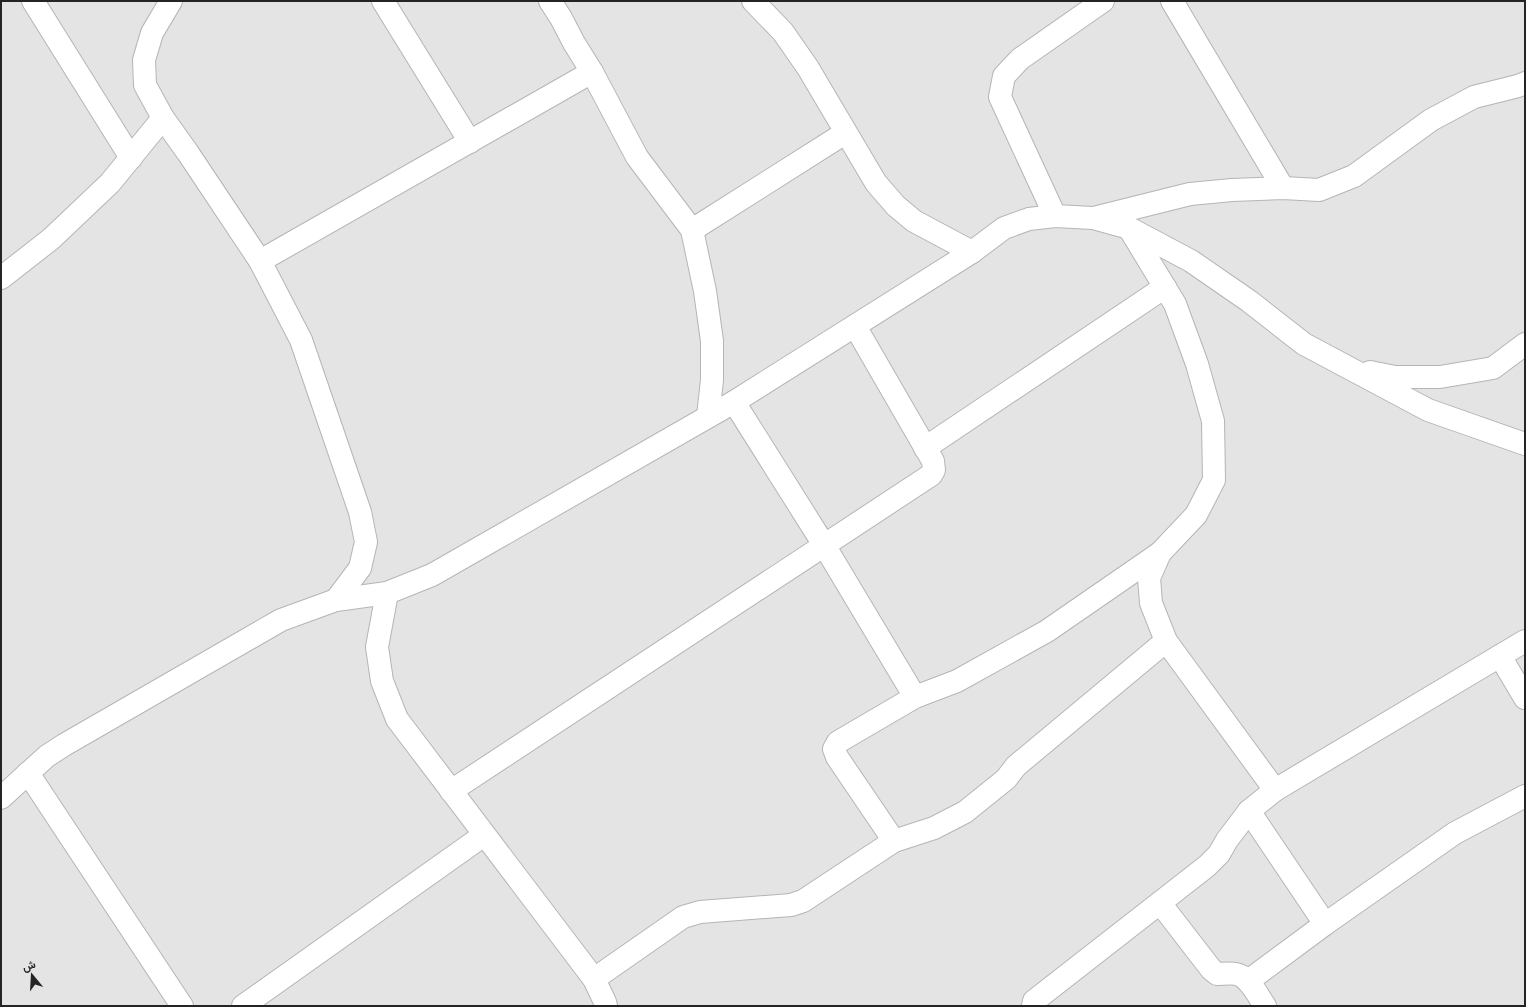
<svg xmlns="http://www.w3.org/2000/svg" width="1526" height="1007" font-family="'Space Grotesk',Vazirmatn,sans-serif">
  <style>
    .lines { fill: none; stroke-linecap: round; stroke-linejoin: round }
    .minor-casing { stroke: #b4b5b6; stroke-width: 24 }
    .minor { stroke: #fff; stroke-width: 22 }
  </style>
  <rect width="100%" height="100%" fill="#e4e4e5"/>
  <g class="lines">
    <g class="minor-casing">
      <g id="minor">
        <polyline points="33,1 131,158"/>
        <polyline points="171,1 152,33 144,60 145,85 163,118 188,153 260,261 301,340 360,512 366,542 360,568 336,600"/>
        <polyline points="383,1 470,142"/>
        <polyline points="550,1 561,18 574,43 592,72 637,157 692,230 705,291 712,341 712,380 708,416"/>
        <polyline points="753,1 783,32 808,68 876,183 896,206 914,221 972,252"/>
        <polyline points="1172,1 1283,188"/>
        <polyline points="1055,216 1000,97 1004,76 1020,59 1103,1"/>
        <polyline points="1094,218 1190,194 1232,190 1283,188 1319,190 1354,176 1431,120 1474,97 1518,86 1525,83"/>
        <polyline points="692,230 845,133"/>
        <polyline points="260,261 592,72"/>
        <polyline points="1,278 51,239 110,183 163,118"/>
        <polyline points="1370,372 1395,377 1440,377 1493,368 1525,344"/>
        <polyline points="734,402 824,545 915,697"/>
        <polyline points="925,448 1165,287"/>
        <polyline points="1160,553 1149,578 1151,603 1166,641 1275,790"/>
        <polyline points="387,593 377,647 382,681 397,719 594,979 605,1002 606,1006"/>
        <polyline points="1500,656 1525,698"/>
        <polyline points="28,773 182,1006"/>
        <polyline points="451,791 931,475 934,470 933,461 855,326"/>
        <polyline points="1,798 47,756 64,745 281,620 336,600 387,593 432,575 734,402 972,252 1004,228 1029,219 1055,216 1093,218 1129,228 1191,261 1249,301 1304,344 1428,410 1525,444"/>
        <polyline points="1249,811 1325,924"/>
        <polyline points="894,841 837,757 834,749 838,742 915,697 957,681 1047,631 1160,553 1196,515 1214,480 1213,421 1197,364 1175,304 1129,228"/>
        <path d="M1160,903l51,66 6,5c6,0 13,-1 19,0 13,2 22,22 29,32"/>
        <polyline points="594,979 683,917 700,912 791,905 803,901 894,841 934,828 965,812 1006,779 1016,766 1166,641"/>
        <polyline points="1248,981 1325,924 1455,833 1525,796"/>
        <polyline points="243,1006 484,835"/>
        <polyline points="1033,1006 1034,1001 1207,866 1219,854 1227,840 1249,811 1275,790 1525,641"/>
      </g>
    </g>
    <use href="#minor" class="minor"/>
  </g>
  <rect width="1526" height="1007" fill="none" stroke="#242424" stroke-width="4"/>
  <g transform="translate(32 975) rotate(342)" stroke="#e4e4e5" stroke-width="3" paint-order="stroke">
  <path d="M0-3L7 15L0 10L-7 15Z" fill="#242424"/>
  <text y="-6" font-size="11" font-weight="bold" text-anchor="middle" fill="#242424">ش</text>
  </g>
</svg>
